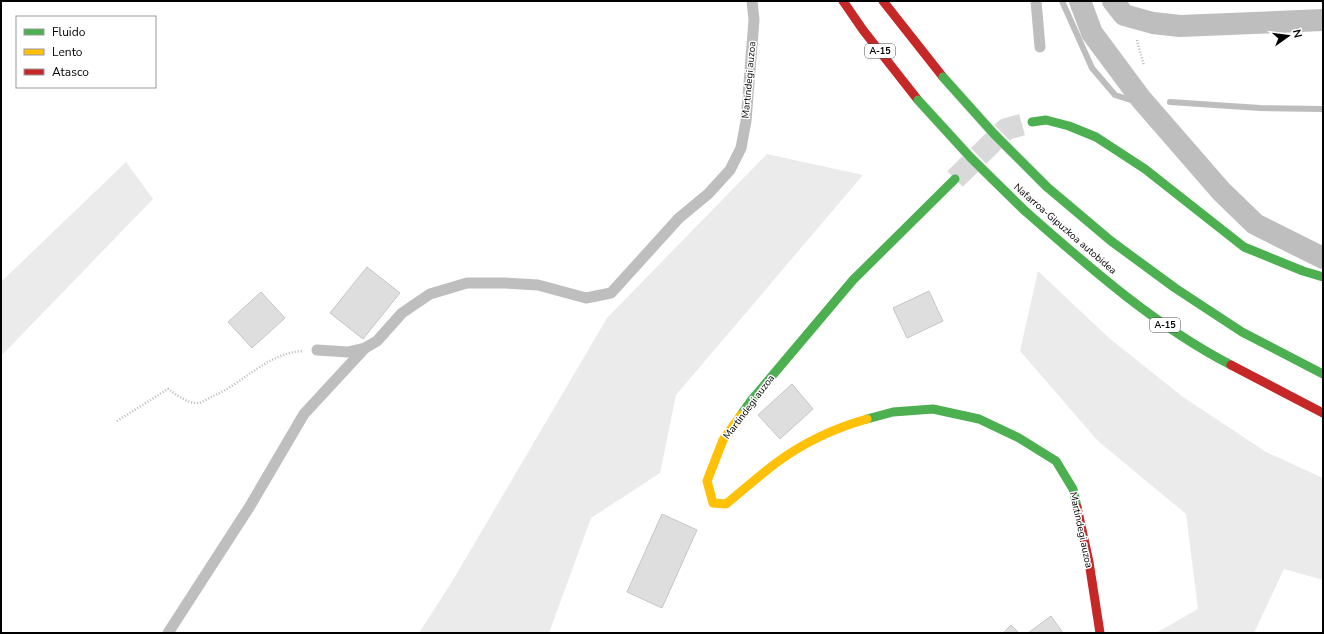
<svg xmlns="http://www.w3.org/2000/svg" width="1324" height="634" font-family="'Nunito Sans',sans-serif">
  <style>
    .green { fill: #ebebeb }
    .lines { fill: none; stroke-linecap: round; stroke-linejoin: round }
    .stream { stroke: #bdbdbd; stroke-width: 6 }
    .building { fill: #dedede; stroke: #c6c6c6 }
    .secondary-tunnel { stroke: #d9d9d9; stroke-width: 22; stroke-dasharray: 22 11; stroke-linecap: butt }
    .path { stroke: #b9b9b9; stroke-width: 2.5; stroke-dasharray: 1 2; stroke-linecap: butt }
    .lane { stroke: #bebebe; stroke-width: 11 }
    .street { stroke: #bebebe; stroke-width: 22 }
    .fast { stroke: #4caf50; stroke-width: 9 }
    .slow { stroke: #ffc107; stroke-width: 9 }
    .jam { stroke: #c62828; stroke-width: 9 }
    .fast-bridge-casing { stroke: #dbdbdb; stroke-width: 10; stroke-linecap: butt }
    .fast-bridge { stroke: #4caf50; stroke-width: 9 }
    .labels { text-anchor: middle; dominant-baseline: central; stroke-width: 3; stroke-linejoin: round; paint-order: stroke }
    .shield { fill: #fff; stroke: #4c4c4c; stroke-width: 1 }
    .shield-label { font-size: 9px; font-weight: bold; fill: #000 }
    .street-label { font-size: 10px; fill: #000; stroke: #fff }
  </style>
  <rect width="100%" height="100%" fill="#fff"/>
  <g class="green">
    <polygon points="767,154 863,175 676,395 660,473 591,518 549,633 419,633 453,580 607,318"/>
    <polygon points="126,162 153,199 1,356 1,282"/>
    <polygon points="1038,271 1109,338 1183,397 1266,452 1323,478 1323,580 1284,569 1254,633 1156,633 1198,609 1186,514 1098,441 1020,351"/>
  </g>
  <g class="lines">
    <g class="stream">
      <polyline points="1062,1 1092,68 1115,95 1134,101"/>
      <polyline points="1170,102 1260,108 1323,109"/>
    </g>
  </g>
  <g class="building">
    <polygon points="367,267 400,293 363,339 330,313"/>
    <polygon points="929,291 943,321 907,338 893,308"/>
    <polygon points="261,292 285,318 252,348 228,322"/>
    <polygon points="792,384 813,409 780,439 758,415"/>
    <polygon points="662,514 697,530 662,608 627,592"/>
    <polygon points="1051,616 1063,633 1028,633"/>
    <polygon points="1011,625 1019,633 1003,633"/>
  </g>
  <g class="lines">
    <polyline class="secondary-tunnel" points="955,179 1006,129 1032,122"/>
    <g class="path">
      <polyline points="1137,40 1144,66"/>
      <path d="M117,421l51,-32c9,6 20,15 31,14 4,-1 10,-5 14,-7 31,-13 54,-43 90,-45"/>
    </g>
    <g class="lane">
      <polyline points="1036,1 1040,47"/>
      <polyline points="317,350 348,352 365,348 377,341 402,313 430,294 467,283 504,283 538,285 586,298 611,293 679,218 708,194 730,170 741,148 746,121 754,20 752,1"/>
      <polyline points="168,633 250,506 304,414 365,348"/>
    </g>
    <g class="street">
      <polyline points="1080,1 1092,33 1141,99 1221,191 1255,224 1323,258"/>
      <polyline points="1113,1 1124,15 1153,23 1180,26 1323,20"/>
    </g>
    <g class="fast">
      <polyline points="1032,122 1046,120 1069,126 1096,137 1145,169 1244,247 1303,271 1323,277"/>
      <polyline points="1047,187 1111,241 1175,288 1242,332 1323,374"/>
      <path d="M1024,210c65,57 130,115 207,155"/>
      <polyline points="741,415 750,402 853,280 955,179"/>
      <polyline points="867,419 893,412 933,409 979,419 1019,438 1056,461 1073,489 1077,507"/>
    </g>
    <path class="slow" d="M741,415l-18,25 -16,41 6,22 13,1c17,-14 33,-28 50,-41 27,-20 59,-35 91,-44"/>
    <g class="jam">
      <polyline points="843,1 863,30 918,100"/>
      <polyline points="883,1 943,77"/>
      <polyline points="1231,365 1323,413"/>
      <polyline points="1077,507 1089,562 1100,633"/>
    </g>
    <g class="fast-bridge-casing">
      <g id="fast-bridge">
        <polyline points="943,77 994,134 1047,187"/>
        <polyline points="918,100 971,158 1024,210"/>
      </g>
    </g>
    <use href="#fast-bridge" class="fast-bridge"/>
  </g>
  <g class="labels">
    <g class="shield">
      <rect x="865" y="44" width="30" height="14" rx="3"/>
      <rect x="1150" y="318" width="30" height="14" rx="3"/>
    </g>
    <g class="shield-label">
      <text x="880" y="51">A-15</text>
      <text x="1165" y="325">A-15</text>
    </g>
    <g class="street-label">
      <text transform="translate(749 80) rotate(-85)">Martindegi auzoa</text>
      <text transform="translate(1065 229) rotate(41)">Nafarroa-Gipuzkoa autobidea</text>
      <text transform="translate(749 407) rotate(-53)">Martindegi auzoa</text>
      <text transform="translate(1081 530) rotate(78)">Martindegi auzoa</text>
    </g>
  </g>
  <rect width="1324" height="634" fill="none" stroke="#000000" stroke-width="4"/>
  <rect x="16" y="16" width="140" height="72" fill="#ffffff" stroke="#999999"/>
  <rect x="24" y="29" width="20" height="6" fill="#4caf50" stroke="#999999"/>
  <text x="52" y="36" font-size="12" fill="#000000">Fluido</text>
  <rect x="24" y="49" width="20" height="6" fill="#ffc107" stroke="#999999"/>
  <text x="52" y="56" font-size="12" fill="#000000">Lento</text>
  <rect x="24" y="69" width="20" height="6" fill="#c62828" stroke="#999999"/>
  <text x="52" y="76" font-size="12" fill="#000000">Atasco</text>
  <g transform="translate(1288 36) rotate(76)" stroke="#ffffff" stroke-width="3" paint-order="stroke">
  <path d="M0-3L7 15L0 10L-7 15Z" fill="#000000"/>
  <text y="-6" font-size="11" font-weight="bold" text-anchor="middle" fill="#000000">N</text>
  </g>
</svg>
